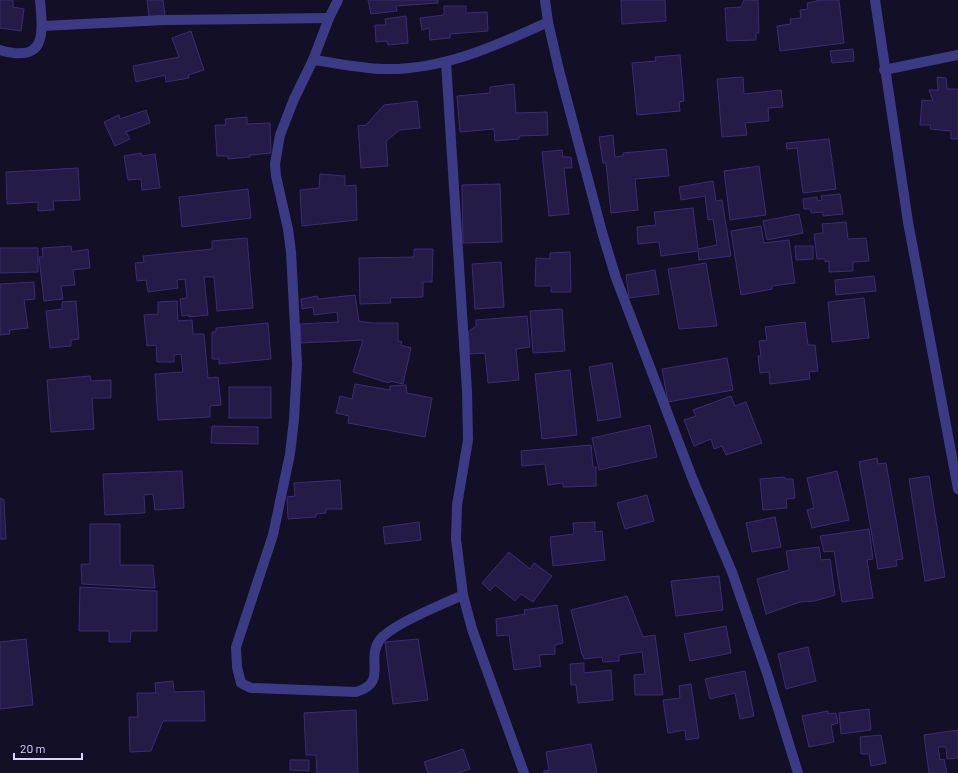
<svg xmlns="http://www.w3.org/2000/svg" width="958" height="773" font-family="Barlow,sans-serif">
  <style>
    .building { fill: #241b47; stroke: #3b2d73 }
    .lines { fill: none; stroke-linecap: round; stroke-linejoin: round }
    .minor { stroke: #3d3a85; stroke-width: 10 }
  </style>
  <rect width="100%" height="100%" fill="#130f26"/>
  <g class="building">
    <polygon points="0,0 13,0 13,7 24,9 21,31 0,28"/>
    <polygon points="147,0 163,0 165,15 149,17"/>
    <polygon points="368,0 438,0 438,3 396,6 397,11 371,14"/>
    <polygon points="621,0 665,0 666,21 622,24"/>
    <polygon points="744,0 758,0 759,33 756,33 756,40 727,41 725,8 741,7"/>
    <polygon points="821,0 839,0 844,43 780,51 777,26 791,24 790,19 801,18 800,10 808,9 807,3"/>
    <polygon points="444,6 466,6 466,13 487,12 488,31 450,34 450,38 430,40 429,28 422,30 420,18 444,15"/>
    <polygon points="406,16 408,43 388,45 387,41 376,42 375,25 386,25 385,19"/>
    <polygon points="191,31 204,70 188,75 189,78 166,82 165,75 136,82 133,66 179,57 172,38"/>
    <polygon points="853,49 854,61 832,63 830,51"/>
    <polygon points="680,55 684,101 679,102 680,111 637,115 632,63 656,61 655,57"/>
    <polygon points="743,77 744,94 781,90 783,107 768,108 769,121 745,123 747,135 722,137 717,79"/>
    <polygon points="937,77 946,78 947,89 958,89 958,139 951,139 951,131 930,129 931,125 920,125 922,100 933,101 929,90 938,90"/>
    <polygon points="514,84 516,113 547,112 548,135 519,136 519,139 495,141 494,129 460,132 457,96 490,93 490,87"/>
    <polygon points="417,101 420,128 400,130 386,141 388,166 361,168 358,126 366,125 384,105"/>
    <polygon points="146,110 150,123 126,132 130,139 115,146 104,122 119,115 120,119"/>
    <polygon points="247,117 247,124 270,123 271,153 250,155 250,157 228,159 228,156 217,156 215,125 226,125 225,119"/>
    <polygon points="613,135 615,157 623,156 623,153 666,149 669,176 635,179 638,210 611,213 606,163 603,163 599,137"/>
    <polygon points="829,139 836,189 803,193 797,148 787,149 786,143"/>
    <polygon points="562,150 563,157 571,157 572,168 564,168 569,214 549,216 542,152"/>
    <polygon points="141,153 142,156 155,154 160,188 142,190 141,179 128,180 124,156"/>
    <polygon points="759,166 766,215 730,220 724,171"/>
    <polygon points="78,168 80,200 53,201 54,210 38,211 38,202 7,204 6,172"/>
    <polygon points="320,174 345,176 345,186 356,185 357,220 302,226 300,190 319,188"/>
    <polygon points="713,181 716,201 722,200 731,256 699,260 698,251 661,256 659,242 638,244 637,227 656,225 654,212 693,208 698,249 717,245 713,219 708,220 705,196 681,200 679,187"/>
    <polygon points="500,184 502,242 463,243 462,185"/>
    <polygon points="248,189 251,218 182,227 179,197"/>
    <polygon points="840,194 843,214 823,216 823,212 811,213 811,209 804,209 803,199 817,197 818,201 822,200 821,196"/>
    <polygon points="799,214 803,233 767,240 763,221"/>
    <polygon points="846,222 848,239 866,238 869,261 853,262 853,271 829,272 829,261 825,262 825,259 817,259 814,234 823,233 822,224"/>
    <polygon points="761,226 764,243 789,240 795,283 772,286 772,289 741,295 731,231"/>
    <polygon points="247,238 253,308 217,311 214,277 204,277 208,315 189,317 189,315 182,316 180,299 187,298 185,279 177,280 178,288 148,292 146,280 137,281 135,263 144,262 143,256 212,249 212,241"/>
    <polygon points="71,246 72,252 88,249 90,268 73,270 75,285 61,286 63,299 44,301 39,257 43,257 42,248"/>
    <polygon points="795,246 813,246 813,259 796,260"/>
    <polygon points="0,248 38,248 38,272 0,273"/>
    <polygon points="414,249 433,249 432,282 423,282 423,297 390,298 391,303 360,304 359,258 414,257"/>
    <polygon points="570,252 571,292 551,292 551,286 535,286 536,258 550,259 550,253"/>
    <polygon points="501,262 504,307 475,309 472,264"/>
    <polygon points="706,263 717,326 679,329 668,269"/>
    <polygon points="655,270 659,294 629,298 626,275"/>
    <polygon points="874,276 876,291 836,295 835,280"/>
    <polygon points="34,282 35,299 24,300 28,328 9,330 10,334 0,335 0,284"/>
    <polygon points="355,295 359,321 371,323 398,323 398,341 402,342 401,345 411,348 403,384 390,381 389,383 353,372 363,340 301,343 300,324 338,322 337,312 314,315 313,307 302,309 301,299 317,296 318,299"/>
    <polygon points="864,298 869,338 832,342 828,302"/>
    <polygon points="76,301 79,339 71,340 71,346 50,348 46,311 62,309 62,302"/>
    <polygon points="177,301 178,321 192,320 193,334 204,334 208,378 218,377 221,405 210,406 210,417 158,420 155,374 183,372 181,354 174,355 174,362 157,362 156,345 147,346 144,315 158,314 158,302"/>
    <polygon points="562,309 565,351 533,353 530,311"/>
    <polygon points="527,316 530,347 516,349 519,380 488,383 485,353 470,354 468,332 476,326 476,320"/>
    <polygon points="805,322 808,345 815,345 818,371 809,372 810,379 770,384 769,372 760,373 758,356 761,356 759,341 767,340 765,327"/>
    <polygon points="268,323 271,359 219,364 219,359 212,359 212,332 216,332 216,328"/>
    <polygon points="727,358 733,390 668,402 662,369"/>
    <polygon points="612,363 621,417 598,421 589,367"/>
    <polygon points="570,370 577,435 542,439 535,374"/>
    <polygon points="90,376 91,381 111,380 111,398 92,398 94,429 51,432 47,380"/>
    <polygon points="355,384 390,390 390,386 406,385 407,393 432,398 425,437 348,423 349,416 336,413 340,396 352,399"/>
    <rect x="229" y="387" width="42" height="31"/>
    <polygon points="731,396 735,406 746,402 762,443 726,455 722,446 714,449 711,439 694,446 684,420 696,416 693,410"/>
    <polygon points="650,425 657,457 599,470 592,438"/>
    <polygon points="212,426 258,427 258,444 211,443"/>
    <polygon points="591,445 593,467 596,467 596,486 563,487 563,483 548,485 545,464 522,466 521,451"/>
    <polygon points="877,458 878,464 886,463 903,559 896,560 897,566 878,569 859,462"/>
    <polygon points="182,471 184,508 155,510 153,494 144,495 145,513 105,515 103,474"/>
    <polygon points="837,471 849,520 812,528 807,510 814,508 807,478"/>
    <polygon points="929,476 945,577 925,581 909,479"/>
    <polygon points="784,477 785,479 793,479 795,498 786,499 787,508 763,510 760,479"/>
    <polygon points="340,480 342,509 326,509 326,513 316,514 316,517 288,519 287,497 295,496 294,483"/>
    <polygon points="647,495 654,521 625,529 617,503"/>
    <polygon points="0,498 4,500 6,539 0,539"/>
    <polygon points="775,517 781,547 752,552 746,523"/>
    <polygon points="419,522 421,540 385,544 383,527"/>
    <polygon points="595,522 595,532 602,531 605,560 553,566 550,537 574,534 573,523"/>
    <polygon points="90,524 120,524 120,565 153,565 155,588 82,584 81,564 90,564"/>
    <polygon points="869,529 873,559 867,560 873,598 842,602 834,551 824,552 820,536"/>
    <polygon points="819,547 821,560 830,559 835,595 815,601 800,602 766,614 757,579 789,570 786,551"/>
    <polygon points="509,552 530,569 534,563 552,576 533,602 521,594 515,601 495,585 490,591 482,583"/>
    <polygon points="719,576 723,610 676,616 671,581"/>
    <polygon points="80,587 157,591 157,631 131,631 130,642 109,642 109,631 79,631"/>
    <polygon points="627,596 643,637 655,635 663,695 635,695 634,675 645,674 642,652 619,655 619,661 603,662 602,657 584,659 583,655 582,655 571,610"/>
    <polygon points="557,605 563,643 555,645 555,654 539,655 541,666 514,670 509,635 497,636 496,619 525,614 524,610"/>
    <polygon points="726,626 731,653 690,661 684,634"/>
    <polygon points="26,639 33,705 0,709 0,642"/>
    <polygon points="418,639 428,700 393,704 385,642"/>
    <polygon points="808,647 816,681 786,689 778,654"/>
    <polygon points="584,663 584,673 611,670 613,700 578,703 576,685 571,685 570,664"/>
    <polygon points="745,671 754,716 740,719 735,693 710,699 705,679"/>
    <polygon points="173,681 174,692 204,691 205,721 163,721 151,751 130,752 129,717 138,717 137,693 156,693 155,683"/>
    <polygon points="691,684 699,738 686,740 685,730 668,733 663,700 680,698 679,686"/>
    <polygon points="869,709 871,730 841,734 839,713"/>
    <polygon points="356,710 358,773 317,773 316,755 306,755 304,713"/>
    <polygon points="828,711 828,714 836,713 838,723 831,725 834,742 809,747 802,716"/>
    <polygon points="958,730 958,758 947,759 946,747 938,747 940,760 944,759 947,773 929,773 924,735"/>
    <polygon points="881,735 886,763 871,766 869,754 861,754 860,737"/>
    <polygon points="591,744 597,773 544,773 544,771 549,770 546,752"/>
    <polygon points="463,749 470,769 458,773 428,773 424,762"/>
    <polygon points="290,760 309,760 309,771 290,770"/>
  </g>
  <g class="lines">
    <g class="minor">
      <path d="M338,0l-9,18 -16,42 -19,39 -14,36 -5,29 1,12 12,53 3,23 6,112 -3,56 -4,34 -17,81 -37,112 1,20 4,16 10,5 105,4c32,-9 10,-31 23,-51 11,-16 64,-37 84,-46"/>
      <polyline points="545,0 548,22 559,70 602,232 616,278 693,480 732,572 767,673 798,773"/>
      <polyline points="875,0 908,222 958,489"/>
      <polyline points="42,26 165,20 329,18"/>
      <path d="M0,50c47,14 43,-17 40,-50"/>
      <path d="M313,60c23,3 46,8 69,9 59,2 114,-23 166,-47"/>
      <polyline points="446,62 467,391 468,440 457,505 456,539 463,595 472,629 524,773"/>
      <polyline points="884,70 958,55"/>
    </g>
  </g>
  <path d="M14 753v6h68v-6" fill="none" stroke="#d9d4ff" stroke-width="2"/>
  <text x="20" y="753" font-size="12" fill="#d9d4ff" stroke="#130f26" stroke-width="3" paint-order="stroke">20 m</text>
</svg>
